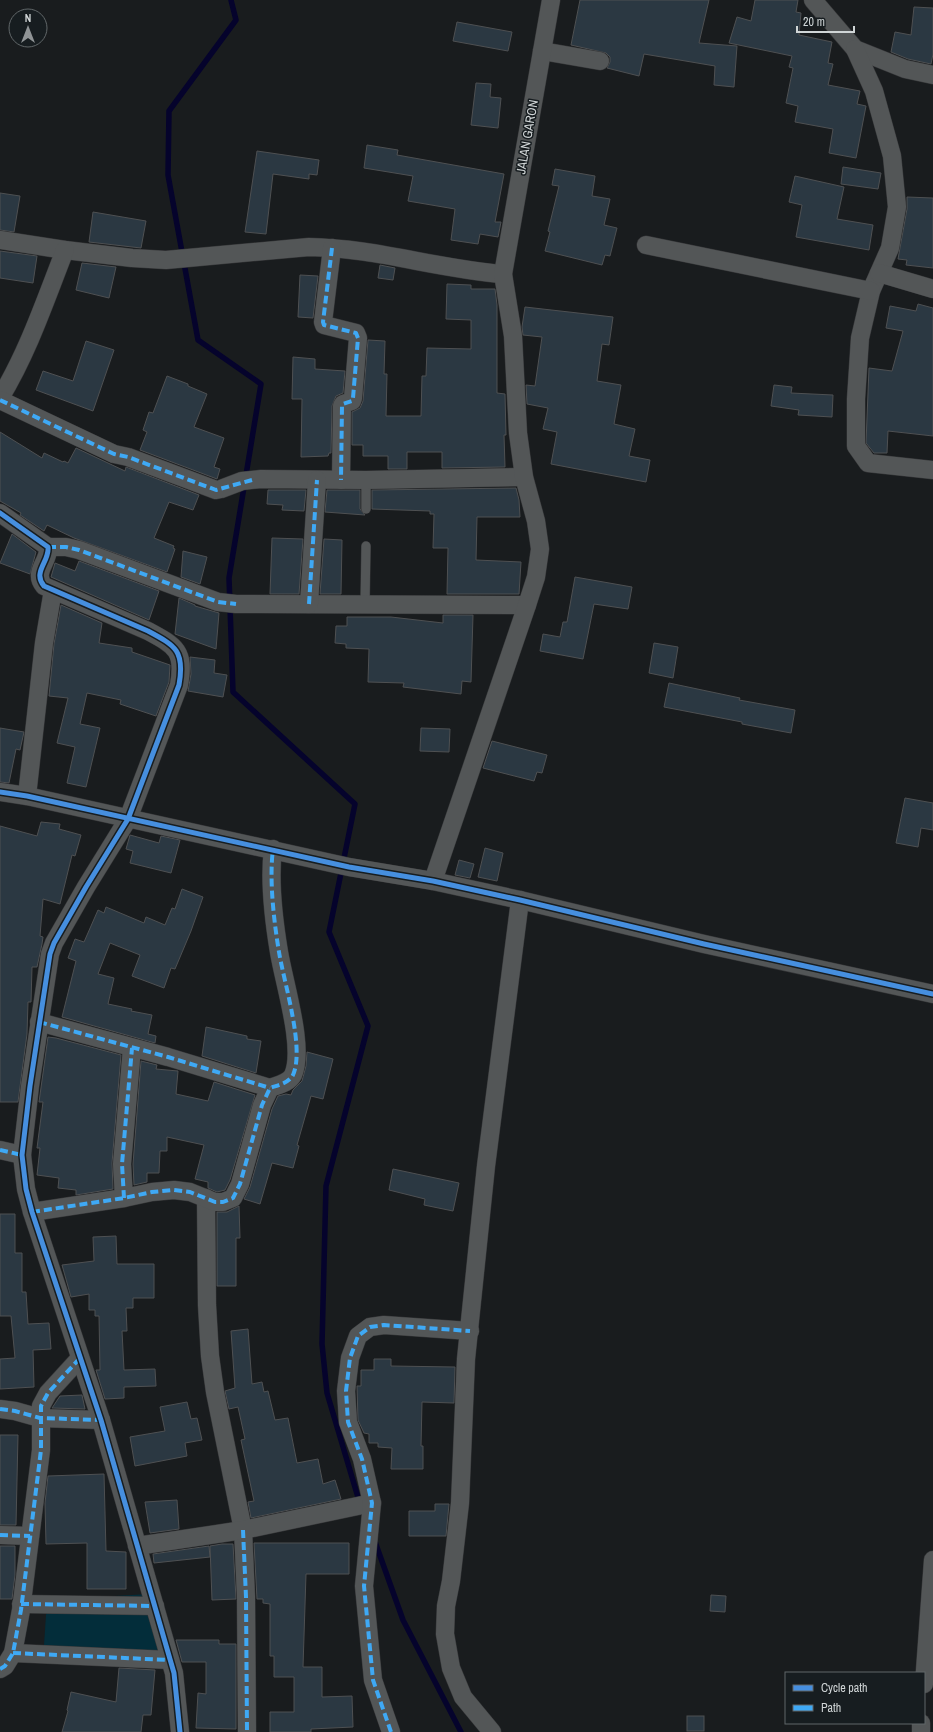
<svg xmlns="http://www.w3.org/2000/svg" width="933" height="1732" font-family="'Archivo Narrow',sans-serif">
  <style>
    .green { fill: #032d3a }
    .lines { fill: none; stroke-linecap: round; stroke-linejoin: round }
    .stream { stroke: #05032c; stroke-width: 5.5 }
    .building { fill: #2b3842; stroke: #4e5052 }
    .service-casing { stroke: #363739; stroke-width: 10 }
    .minor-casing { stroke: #363739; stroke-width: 19 }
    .service { stroke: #535657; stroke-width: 9 }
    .minor { stroke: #535657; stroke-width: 18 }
    .quiet { stroke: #3fa9f5; stroke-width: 4; stroke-dasharray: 8 4; stroke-linecap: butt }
    .cycleway-casing { stroke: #171d20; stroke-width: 8 }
    .cycleway { stroke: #468fdf; stroke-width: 5 }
    .labels { text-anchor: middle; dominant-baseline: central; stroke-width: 3; stroke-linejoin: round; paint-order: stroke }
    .street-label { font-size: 13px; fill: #d0d5d6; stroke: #171d20 }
  </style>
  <rect width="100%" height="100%" fill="#191c1e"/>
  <polygon class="green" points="149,1594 170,1664 44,1645 47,1600"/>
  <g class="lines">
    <g class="stream">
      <polyline points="231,0 236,20 169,111 168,175 198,340 261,384 229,578 233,692 355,804 329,932 368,1026 326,1186 322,1344 327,1393 360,1504"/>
      <polyline points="374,1539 403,1620 461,1732"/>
    </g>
  </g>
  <g class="building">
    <polygon points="580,0 709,0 699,43 737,46 734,87 714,85 715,66 644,54 639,76 607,68 610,62 610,57 606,53 571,45"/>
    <polygon points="755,0 798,0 796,12 801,13 799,35 832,42 828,63 833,64 828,85 860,91 857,104 866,106 856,158 829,153 833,129 795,122 798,106 786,103 793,68 789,67 792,56 729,43 737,17 751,21"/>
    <polygon points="914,7 933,8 933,54 931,64 908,59 891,52 895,32 911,35"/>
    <polygon points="457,22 512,32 508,51 453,41"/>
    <polygon points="476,83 491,84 490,97 501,98 498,128 471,125"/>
    <polygon points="367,145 398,150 397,155 504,174 495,222 501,222 498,237 480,234 478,244 451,240 455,209 408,201 413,176 364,168"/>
    <polygon points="257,151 319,160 317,175 309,174 309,179 273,174 266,234 245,232"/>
    <polygon points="843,167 881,173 878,189 841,184"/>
    <polygon points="555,169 595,176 592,196 610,199 604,225 617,228 610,256 605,255 602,265 545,251 550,232 548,231 559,186 552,185"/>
    <polygon points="795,176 844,187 837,219 873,225 869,250 796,237 802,205 789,202"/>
    <polygon points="0,193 20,196 14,232 0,230"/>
    <polygon points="907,197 933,198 933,268 906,265 907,260 898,259 907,209"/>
    <polygon points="93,212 146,221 141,248 89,242"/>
    <polygon points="0,251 37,256 33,283 0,278"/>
    <polygon points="82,263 116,267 109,298 76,290"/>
    <polygon points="380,265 395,268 393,280 378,278"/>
    <polygon points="300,275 318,276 313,318 298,317"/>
    <polygon points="447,284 471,285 471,289 495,289 497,305 497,393 505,394 506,435 504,435 505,467 442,468 442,452 407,452 407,469 388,469 388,456 363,456 363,445 352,445 352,412 360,408 363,401 368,340 385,341 384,374 387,374 386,416 421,416 422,376 426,376 427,348 471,349 471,320 446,319"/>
    <polygon points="918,304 933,308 933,436 888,431 887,453 874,453 866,443 869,368 892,371 903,331 886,328 890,306 916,311"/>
    <polygon points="525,307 613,317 609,345 602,344 597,381 621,385 614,424 635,429 629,456 650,460 646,482 551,464 557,432 543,429 548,408 527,404 526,385 535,386 542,337 523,335 522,327"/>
    <polygon points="86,341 114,350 93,411 36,390 43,371 73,381"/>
    <polygon points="293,357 315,359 315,369 345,371 343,393 336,396 332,406 331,453 329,453 328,456 301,457 302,399 292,399"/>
    <polygon points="167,376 188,384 188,386 207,394 194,427 224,438 214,467 220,469 217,479 140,450 147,432 143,430 149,412 153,413"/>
    <polygon points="774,385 792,387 791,393 833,395 832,417 798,415 799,410 771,406"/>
    <polygon points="0,432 42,458 44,453 63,462 64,461 68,463 76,448 125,471 126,467 199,495 193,510 169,502 154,538 174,546 173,548 175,549 167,572 74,538 47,525 44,531 20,515 21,513 0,501"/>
    <polygon points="516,488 519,500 520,517 477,517 476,560 521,562 519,594 447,594 448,548 433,548 434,514 430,514 430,511 372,509 372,490"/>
    <polygon points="268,490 306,490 304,511 282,510 283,505 267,504"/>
    <polygon points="327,490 360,490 360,509 365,515 325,512"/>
    <polygon points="12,534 36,552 30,574 0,563"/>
    <polygon points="272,538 303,539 299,594 270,594"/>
    <polygon points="324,539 342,540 341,594 320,594"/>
    <polygon points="183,551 207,557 200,584 181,577"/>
    <polygon points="79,561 159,591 149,620 51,577 55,563 75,571"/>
    <polygon points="575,577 632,587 628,609 594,604 583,659 540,651 543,634 560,637 563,622 567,622"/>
    <polygon points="179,598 195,605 195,606 219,613 216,649 175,634"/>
    <polygon points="61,605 102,623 99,643 132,648 132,652 170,665 169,682 156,716 120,704 121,700 87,693 80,724 100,728 86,787 67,783 75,747 57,743 68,698 49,696 54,644"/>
    <polygon points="443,615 473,615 471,682 462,681 461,694 403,687 404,683 368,682 369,649 346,648 346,644 335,643 336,626 347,626 347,617 391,617 443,623"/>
    <polygon points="654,643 678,647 673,678 649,673"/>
    <polygon points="190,657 215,660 214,673 227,675 223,697 188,691 191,674"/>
    <polygon points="669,683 740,698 739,700 795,710 791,733 742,724 742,722 664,707"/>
    <polygon points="0,728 24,732 20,750 16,749 9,783 0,782"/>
    <polygon points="421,728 450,729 449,752 420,751"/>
    <polygon points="492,741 547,755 542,773 537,772 534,781 483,768"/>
    <polygon points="905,798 933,803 933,830 921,828 918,847 896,843"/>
    <polygon points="41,822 60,824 59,829 81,835 75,856 72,855 60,904 43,899 40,936 43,937 42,944 37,967 32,967 31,1002 28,1002 27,1034 18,1102 0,1102 0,826 37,836"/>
    <polygon points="130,835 159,843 161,836 180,840 171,873 130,863 133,851 126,849"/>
    <polygon points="485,848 503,853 497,881 478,877"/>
    <polygon points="459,860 474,864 470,878 455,875"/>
    <polygon points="182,889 203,897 191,931 175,969 171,968 164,988 132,976 140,955 110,943 98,974 114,978 108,1004 132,1009 131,1011 152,1015 148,1034 156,1036 155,1043 62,1017 76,961 68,958 75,939 84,942 98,910 104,913 106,907 144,923 146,917 165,925 172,908 175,909"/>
    <polygon points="206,1027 247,1036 247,1039 261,1041 256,1073 202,1056"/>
    <polygon points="48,1037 56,1038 121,1055 112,1163 113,1189 76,1195 76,1190 58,1188 59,1178 37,1175 40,1148 37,1148 43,1102 39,1102"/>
    <polygon points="307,1052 333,1059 323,1099 311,1096 297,1145 299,1146 293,1168 272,1163 260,1204 244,1199 250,1187 272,1109 278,1096 286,1094 291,1095 293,1090 302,1081 306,1066"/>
    <polygon points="141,1061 157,1065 156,1069 178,1071 176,1094 208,1101 214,1082 255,1095 230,1180 225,1190 217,1192 208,1188 208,1182 195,1179 204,1145 167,1137 167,1151 160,1151 159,1173 147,1173 147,1182 134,1185 133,1164"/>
    <polygon points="393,1169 459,1183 453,1211 424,1205 425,1199 389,1190"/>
    <polygon points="239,1206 240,1238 236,1238 236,1286 217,1286 217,1212 227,1212"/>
    <polygon points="0,1214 15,1214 15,1253 22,1253 22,1292 26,1292 28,1324 49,1323 51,1349 33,1350 34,1387 0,1389 0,1359 15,1358 11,1316 0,1316"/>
    <polygon points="116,1236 117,1264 154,1264 154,1298 133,1298 133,1308 126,1308 127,1331 122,1331 124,1370 155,1369 156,1386 124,1387 124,1398 105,1399 96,1370 100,1370 99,1316 95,1316 95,1310 89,1310 89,1294 71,1297 62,1265 94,1261 93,1237"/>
    <polygon points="248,1329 252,1384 262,1382 264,1392 268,1391 275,1420 288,1418 297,1463 318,1459 323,1484 335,1480 341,1499 251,1518 248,1502 254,1501 241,1440 245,1439 238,1407 229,1409 225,1391 235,1388 231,1331"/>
    <polygon points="374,1359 391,1359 391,1366 455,1367 454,1403 422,1402 421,1446 423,1446 423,1469 391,1469 392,1448 378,1447 378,1443 369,1443 369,1434 364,1433 358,1420 357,1386 361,1386 361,1370 374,1370"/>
    <polygon points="82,1395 85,1409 52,1408 60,1396"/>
    <polygon points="187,1402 191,1419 197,1418 202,1440 185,1443 187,1456 135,1466 130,1437 165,1431 160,1407"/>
    <polygon points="0,1435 18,1435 16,1525 0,1525"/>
    <polygon points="104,1474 106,1551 126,1552 126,1589 87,1589 87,1543 46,1544 45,1503 48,1476"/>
    <polygon points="177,1500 179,1529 150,1533 145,1502"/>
    <polygon points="435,1504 449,1504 446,1536 409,1536 409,1511 435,1511"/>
    <polygon points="254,1543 349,1543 349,1574 306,1574 303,1667 322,1667 322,1697 352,1696 353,1727 311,1729 311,1732 270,1732 270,1712 294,1712 294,1677 274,1677 274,1656 270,1656 270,1604 263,1603 263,1599 257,1599"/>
    <polygon points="222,1544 233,1544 236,1599 212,1600 210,1546"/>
    <polygon points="0,1546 15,1546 15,1575 12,1599 0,1599"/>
    <polygon points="209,1546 210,1557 154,1563 153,1554"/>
    <polygon points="711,1595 726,1596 725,1612 710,1611"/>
    <polygon points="176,1640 219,1640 219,1644 236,1644 236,1729 196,1728 198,1693 206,1694 206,1662 182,1662"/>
    <polygon points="119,1668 155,1670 151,1715 143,1715 141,1732 62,1732 68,1711 67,1710 71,1692 116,1702"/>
    <rect x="687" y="1716" width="17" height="15"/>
  </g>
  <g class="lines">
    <g class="service-casing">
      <g id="service">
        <polyline points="366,480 366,509"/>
        <polyline points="365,604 366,546"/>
      </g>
    </g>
    <g class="minor-casing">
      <g id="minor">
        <polyline points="813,0 855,49 905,69 933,75"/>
        <polyline points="855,49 874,91 892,156 897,207 890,248 871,291 860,338 856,399 856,446 868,463 933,470"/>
        <polyline points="542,51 600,61"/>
        <path d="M0,240l65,10 67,8 34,2 143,-13c66,1 129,22 194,27"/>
        <polyline points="646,245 871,291"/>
        <polyline points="332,248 323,322 324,325 356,333 358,338 353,398 352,401 343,404 342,406 341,480"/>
        <polyline points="879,273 933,289"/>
        <path d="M0,398c28,-46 45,-97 65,-148"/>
        <polyline points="0,400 114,454 128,457 216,490 221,489 242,481 261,479 366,480 524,477"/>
        <path d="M0,513l48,34c2,14 -16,25 -4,39l104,45c28,15 37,20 31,54l-51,134 -42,68 -32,56 -4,11 -20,132 -8,69 4,34 6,23 69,208 73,253 6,59"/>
        <polyline points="48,547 66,547 79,550 218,602 236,604 527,605"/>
        <polyline points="309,604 317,480"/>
        <polyline points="0,792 27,796 349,867 433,881 520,900 704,944 933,994"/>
        <polyline points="27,796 44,643 53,590"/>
        <polyline points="433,881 527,605 536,577 540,549 536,521 524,477 518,433 513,336 503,274 551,0"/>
        <polyline points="39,1022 168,1057 270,1088"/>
        <polyline points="0,1150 22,1155"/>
        <polyline points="124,1198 122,1164 132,1048"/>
        <polyline points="206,1198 207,1305 210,1356 215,1392 243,1530 246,1597 247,1732"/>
        <path d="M32,1212l92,-14 28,-6 22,-2 16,2 25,10h8l10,-4 7,-14 22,-79 8,-17c8,-3 19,-5 23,-13 12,-27 -9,-92 -14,-123 -5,-30 -10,-72 -6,-103"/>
        <polyline points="0,1409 15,1411 40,1418 101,1420"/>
        <polyline points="0,1535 30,1536"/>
        <polyline points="137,1546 243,1530 372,1503"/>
        <polyline points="21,1604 155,1606"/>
        <polyline points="13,1653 170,1660"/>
        <polyline points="0,1669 5,1666 13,1653 21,1610 41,1450 41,1406 48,1393 80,1358"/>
        <polyline points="924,1684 933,1560"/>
        <polyline points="391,1732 373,1680 364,1586 372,1503 362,1459 348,1422 346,1391 350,1358 358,1336 370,1327 384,1325 470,1331"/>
        <polyline points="492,1732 463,1697 451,1668 445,1634 446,1606 451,1581 460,1503 466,1359 486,1166 520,900"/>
        <polyline points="921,1732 921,1723"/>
      </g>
    </g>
    <use href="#service" class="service"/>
    <use href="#minor" class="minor"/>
    <g class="quiet">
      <polyline points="332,248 323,322 324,325 356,333 358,338 353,398 352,401 343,404 342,406 341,480"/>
      <polyline points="0,400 114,454 128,457 216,490 252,480"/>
      <polyline points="48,547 66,547 79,550 218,602 236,604"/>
      <polyline points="309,604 317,480"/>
      <polyline points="39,1022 168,1057 270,1088"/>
      <polyline points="0,1150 22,1155"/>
      <polyline points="124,1198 122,1164 132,1048"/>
      <path d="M32,1212l92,-14 28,-6 22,-2 16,2 25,10h8l10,-4 7,-14 22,-79 8,-17c8,-3 19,-5 23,-13 12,-27 -9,-92 -14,-123 -5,-30 -10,-72 -6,-103"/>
      <polyline points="0,1409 15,1411 40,1418 101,1420"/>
      <polyline points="243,1530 246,1597 247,1732"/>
      <polyline points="0,1535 30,1536"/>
      <polyline points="21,1604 155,1606"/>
      <polyline points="13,1653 170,1660"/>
      <polyline points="0,1669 5,1666 13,1653 21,1610 41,1450 41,1406 48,1393 80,1358"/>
      <polyline points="391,1732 373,1680 364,1586 372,1503 362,1459 348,1422 346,1391 350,1358 358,1336 370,1327 384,1325 470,1331"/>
    </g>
    <g class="cycleway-casing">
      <g id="cycleway">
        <path d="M0,513l48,34c2,14 -16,25 -4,39l104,45c28,15 37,20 31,54l-51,134 -42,68 -32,56 -4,11 -20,132 -8,69 4,34 6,23 69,208 73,253 6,59"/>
        <polyline points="0,792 27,796 349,867 433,881 520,900 704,944 933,994"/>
      </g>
    </g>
    <use href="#cycleway" class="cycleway"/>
  </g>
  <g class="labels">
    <g class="street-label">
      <text transform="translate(527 137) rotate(-80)">JALAN GARON</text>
    </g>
  </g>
  <rect x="785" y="1672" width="140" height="52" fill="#171d20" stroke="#616769"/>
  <rect x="793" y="1685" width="20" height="6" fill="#468fdf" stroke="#616769"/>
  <text x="821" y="1692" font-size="12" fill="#d0d5d6">Cycle path</text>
  <rect x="793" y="1705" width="20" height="6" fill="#3fa9f5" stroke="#616769"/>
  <text x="821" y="1712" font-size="12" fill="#d0d5d6">Path</text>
  <g transform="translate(28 28)"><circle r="19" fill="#171d20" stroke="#616769"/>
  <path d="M0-3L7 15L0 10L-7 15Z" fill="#909496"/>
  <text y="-6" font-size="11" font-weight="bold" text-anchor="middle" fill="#d0d5d6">N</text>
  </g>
  <path d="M797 26v6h57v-6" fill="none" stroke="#d0d5d6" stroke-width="2"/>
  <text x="803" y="26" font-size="12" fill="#d0d5d6" stroke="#171d20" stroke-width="3" paint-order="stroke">20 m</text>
</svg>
